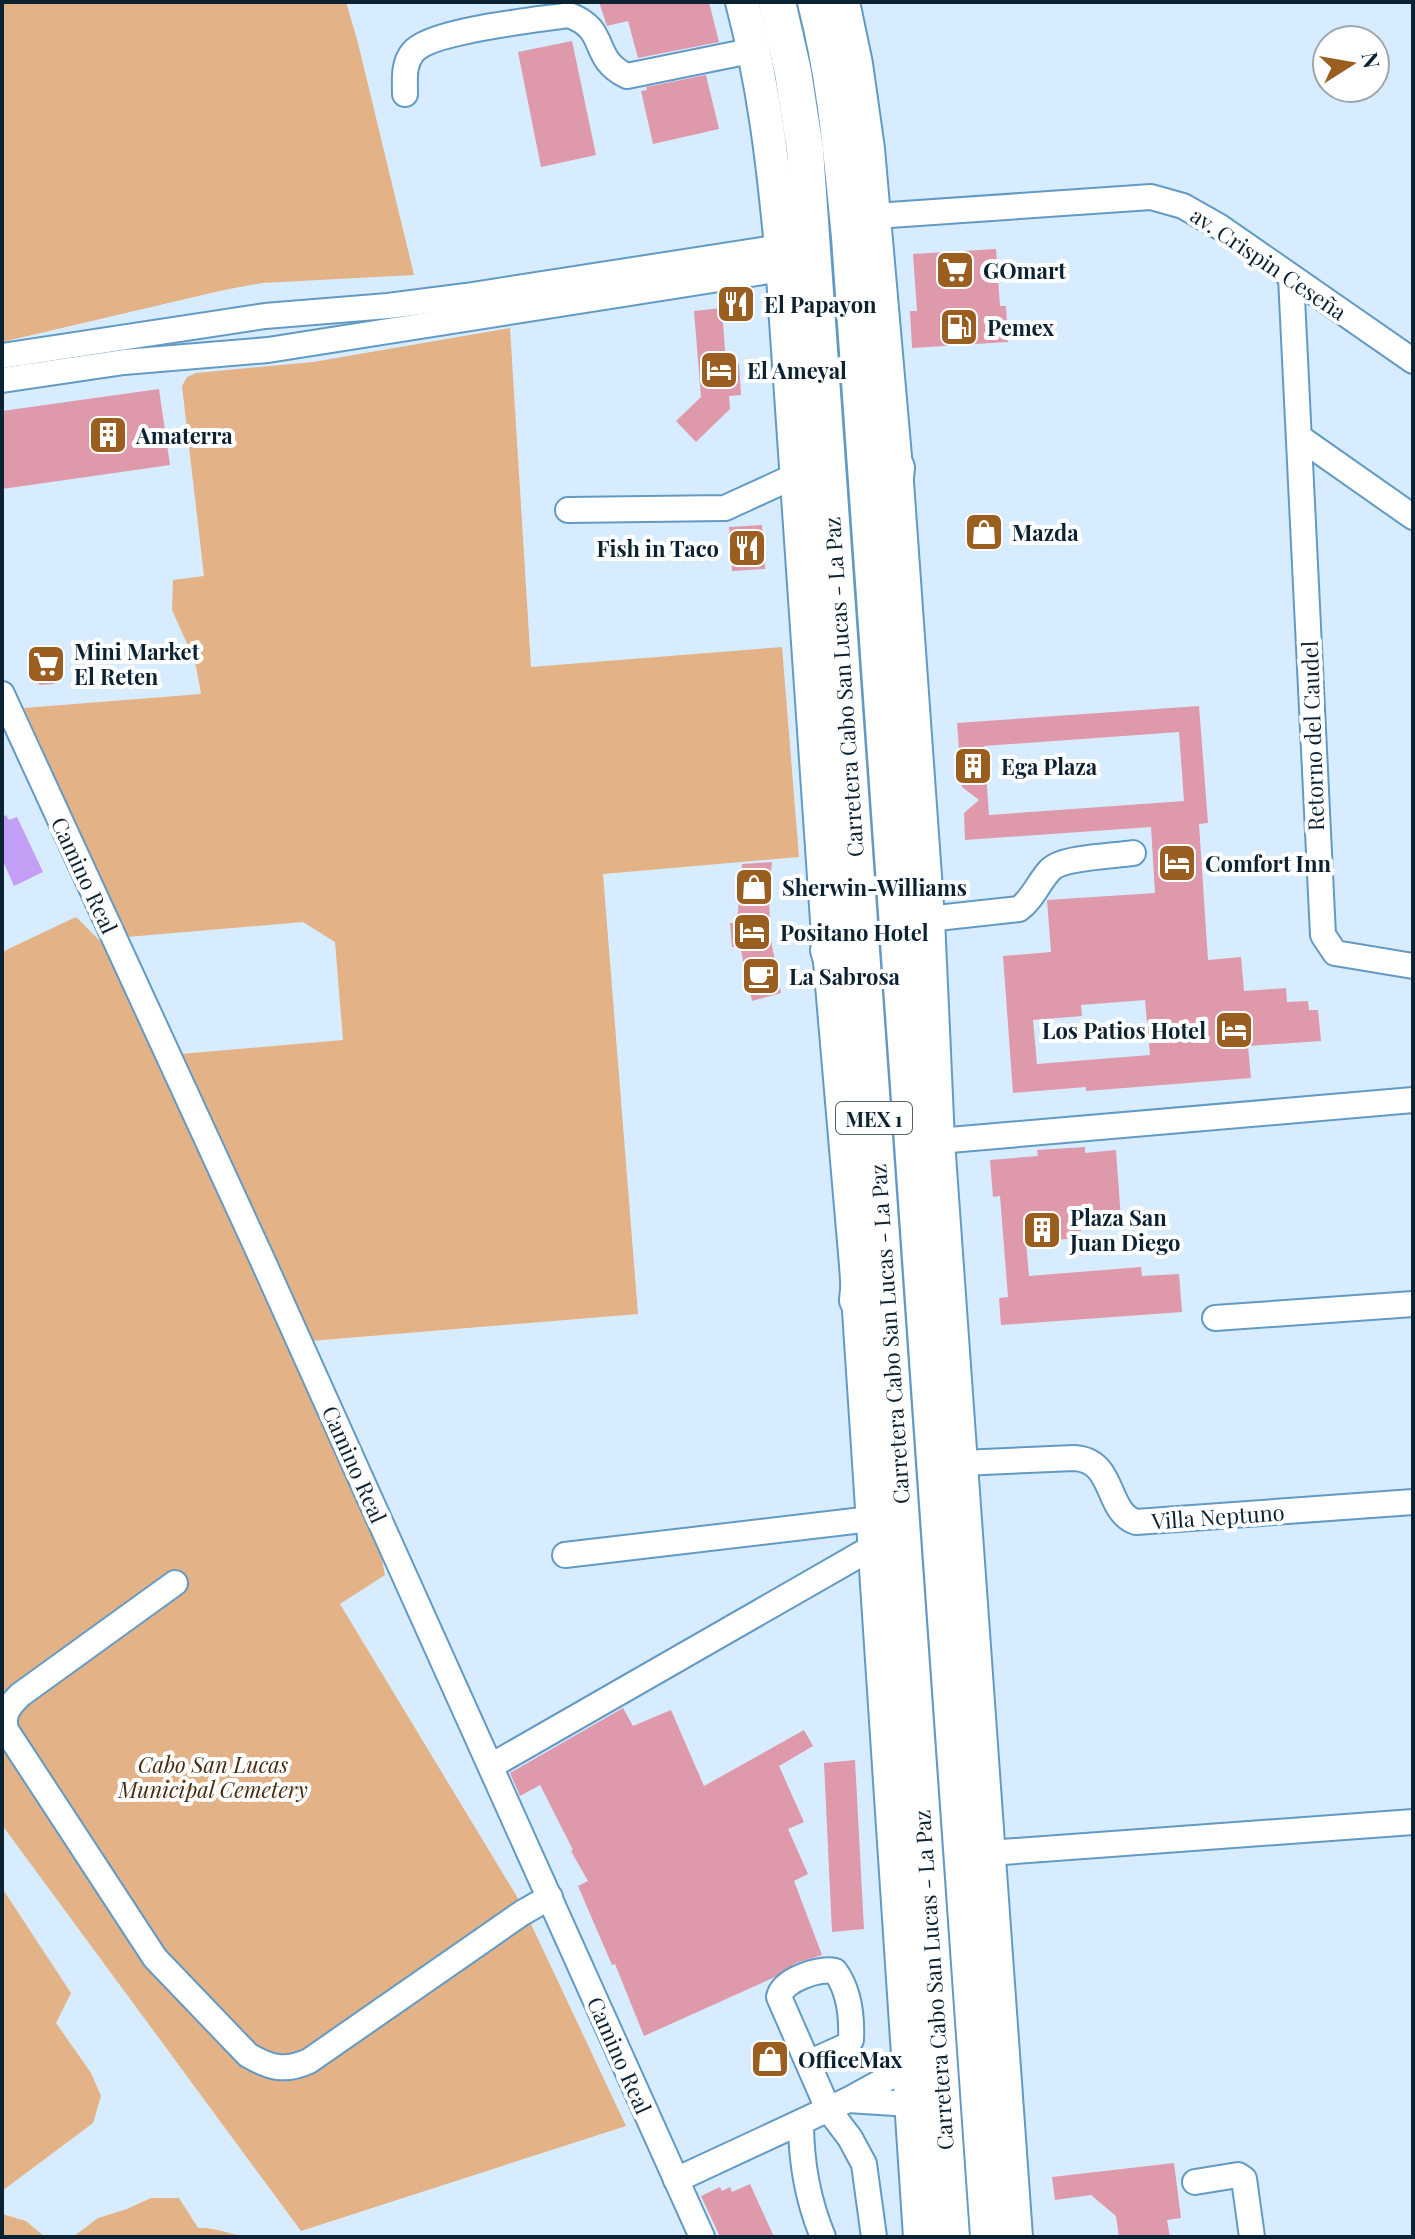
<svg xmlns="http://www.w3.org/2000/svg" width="1415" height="2239" font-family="'Playfair Display',serif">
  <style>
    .green { fill: #e3b287 }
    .water { fill: #c29ef4 }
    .building { fill: #de99aa; fill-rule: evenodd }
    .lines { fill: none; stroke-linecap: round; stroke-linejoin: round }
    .minor-casing { stroke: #639ac4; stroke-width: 28 }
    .major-casing { stroke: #639ac4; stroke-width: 36 }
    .highway-casing { stroke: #639ac4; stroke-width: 40 }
    .minor { stroke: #fff; stroke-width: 24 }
    .major { stroke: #fff; stroke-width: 32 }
    .highway { stroke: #fff; stroke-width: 36 }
    .labels { text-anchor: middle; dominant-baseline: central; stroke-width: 8; stroke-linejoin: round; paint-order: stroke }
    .shield { fill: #fff; stroke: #546470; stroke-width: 2 }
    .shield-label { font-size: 20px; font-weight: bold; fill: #0b2233 }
    .street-label { font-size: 22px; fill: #0b2233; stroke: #fff }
    .poi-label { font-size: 22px; font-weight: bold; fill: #0b2233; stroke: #fff; text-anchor: start }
    .park-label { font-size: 22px; font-style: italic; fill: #492b0d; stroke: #fff }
  </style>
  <rect width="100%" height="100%" fill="#d7edff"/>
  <g class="green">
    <polygon points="2,2 346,2 358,43 414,275 262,283 224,290 2,342"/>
    <polygon points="510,328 531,667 782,647 799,857 603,874 638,1314 310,1341 180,1054 343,1040 335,942 303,922 127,937 24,708 201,694 195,661 172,610 173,580 204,576 182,386 187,377 196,373 313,362"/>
    <polygon points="76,917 107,948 377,1535 385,1575 340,1604 522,1905 626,2126 301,2231 2,1825 2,952"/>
    <polygon points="2,1888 71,1993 56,2023 91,2073 101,2096 93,2123 2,2191"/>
    <path d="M151,2198h28l19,30c19,-1 32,7 51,9h-176l25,-19 29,-9z"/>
    <polygon points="2,2214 26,2221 45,2237 2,2237"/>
  </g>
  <polygon class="water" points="6,815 9,820 17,817 43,872 14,886 2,859 2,817"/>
  <g class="building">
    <polygon points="599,2 709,2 719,42 638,58 628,21 607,26"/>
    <polygon points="572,41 596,155 541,167 518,52"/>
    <polygon points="706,75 719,129 653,144 641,91 647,90 646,87"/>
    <polygon points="996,249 1000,306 1006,306 1008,342 912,348 910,311 917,311 913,254"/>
    <polygon points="722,308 726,365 739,364 741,395 729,396 730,409 696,442 676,421 701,397 694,311"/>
    <polygon points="159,389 170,465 2,489 2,411"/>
    <polygon points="762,525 765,569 732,571 729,527"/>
    <polygon points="54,648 54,684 39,685 36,649"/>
    <path d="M1199,706l9,117 -9,1 9,136 33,-3 3,34 42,-3 1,14 21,-1 1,9h9l3,31 -73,5 3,32 -165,13v-4l-73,6 -10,-137 48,-4 -4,-52 108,-7 -4,-66 -186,13 -1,-27 15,-13 -17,-13 -5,-64zM1179,732l5,69 -195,14 -5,-69zM1145,1000l5,55 -113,9 -4,-44 49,-4 -1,-11z"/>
    <polygon points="772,862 769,894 770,935 781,993 752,1001 740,946 732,947 730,923 737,923 742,864"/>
    <polygon points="1085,1147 1085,1153 1116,1150 1121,1219 1080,1222 1081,1238 1026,1242 1029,1276 1141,1267 1142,1276 1179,1274 1182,1312 1001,1325 999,1298 1008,1297 1000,1196 993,1197 990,1160 1038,1156 1037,1150"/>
    <polygon points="623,1708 633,1726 671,1710 704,1786 804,1730 813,1746 779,1766 804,1822 788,1829 808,1874 794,1881 822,1955 796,1963 775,1977 644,2036 615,1964 612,1965 578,1886 588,1881 571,1851 573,1850 540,1785 520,1796 510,1773"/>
    <polygon points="855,1760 864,1929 832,1932 824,1763"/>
    <polygon points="1174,2163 1181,2218 1167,2220 1170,2237 1119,2237 1116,2216 1091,2195 1055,2200 1052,2177"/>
    <polygon points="750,2184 774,2237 720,2237 701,2196 720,2187 722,2191 730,2187 732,2192"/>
  </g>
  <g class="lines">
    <g class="minor-casing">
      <g id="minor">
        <path d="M405,94c0,-15 -2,-30 8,-42 18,-22 124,-32 156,-37 41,15 20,43 58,61l128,-26"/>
        <polyline points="875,216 1151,197 1183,206 1220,227 1413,361"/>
        <polyline points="1291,277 1323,935 1335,953 1413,966"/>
        <polyline points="2,356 265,316 388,306 466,296 781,247"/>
        <polyline points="2,380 124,362 268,350 769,271 778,273 783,281"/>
        <polyline points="1299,437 1413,517"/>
        <polyline points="568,510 725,508 797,475"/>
        <polyline points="2,694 262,1259 702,2237"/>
        <path d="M928,919l91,-10c14,-10 20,-28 32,-40 13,-12 63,-13 82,-16"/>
        <polyline points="938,1141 1413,1100"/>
        <polyline points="1215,1318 1413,1304"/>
        <path d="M961,1463l113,-5c42,2 31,54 62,64l277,-20"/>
        <polyline points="565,1555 871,1519"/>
        <path d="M175,1583l-155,112c-11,11 -18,19 -14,35l149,228 93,97c22,13 37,17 61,6l213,-148 28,-16"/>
        <polyline points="491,1766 873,1547"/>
        <polyline points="989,1853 1413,1822"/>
        <path d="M808,2063l38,-17 5,-6c1,-22 -2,-50 -16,-69 -15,-3 -52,8 -56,26l49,112 22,29 14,26 10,73"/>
        <polyline points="848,2100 910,2104"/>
        <path d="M801,2122c0,38 7,79 22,115"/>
        <polyline points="676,2180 848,2100 908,2067"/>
        <polyline points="1195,2182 1238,2175 1244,2179 1252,2237"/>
      </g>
    </g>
    <g class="major-casing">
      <g id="major">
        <path d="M742,2c22,83 31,161 39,245l48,703 27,315 64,972"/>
        <polyline points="843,2 856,64 868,149 896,468 928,919 938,1141 1016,2237"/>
      </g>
    </g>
    <g class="highway-casing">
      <g id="highway">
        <polyline points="777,2 793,72 805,150 951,2237"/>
        <path d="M816,2c20,77 26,156 34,235l139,2000"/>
        <polyline points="887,548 896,468"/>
        <polyline points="829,950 853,1029"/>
        <polyline points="858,1300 865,1232"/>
      </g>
    </g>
    <use href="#minor" class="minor"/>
    <use href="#major" class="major"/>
    <use href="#highway" class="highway"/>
  </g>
  <defs>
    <g id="supermarket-square" transform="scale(2)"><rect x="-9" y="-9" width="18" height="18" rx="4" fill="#9a5f20" stroke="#fff"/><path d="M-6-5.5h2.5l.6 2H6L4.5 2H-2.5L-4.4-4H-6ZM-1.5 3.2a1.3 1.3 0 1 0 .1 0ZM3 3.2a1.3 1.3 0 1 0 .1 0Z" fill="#fff"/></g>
    <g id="restaurant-square" transform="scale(2)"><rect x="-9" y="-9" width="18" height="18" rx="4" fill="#9a5f20" stroke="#fff"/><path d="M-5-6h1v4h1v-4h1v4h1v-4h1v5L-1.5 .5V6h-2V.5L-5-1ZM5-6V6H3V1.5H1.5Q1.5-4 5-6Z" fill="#fff"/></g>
    <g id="fuel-square" transform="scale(2)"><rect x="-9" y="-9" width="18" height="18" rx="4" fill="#9a5f20" stroke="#fff"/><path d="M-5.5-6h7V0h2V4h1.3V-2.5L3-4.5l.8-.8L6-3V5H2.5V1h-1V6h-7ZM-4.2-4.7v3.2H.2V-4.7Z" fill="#fff"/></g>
    <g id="hotel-square" transform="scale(2)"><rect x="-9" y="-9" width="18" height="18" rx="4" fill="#9a5f20" stroke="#fff"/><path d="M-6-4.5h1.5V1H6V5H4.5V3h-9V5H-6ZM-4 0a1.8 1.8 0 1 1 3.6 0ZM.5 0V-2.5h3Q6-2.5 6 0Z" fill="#fff"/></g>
    <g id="building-square" transform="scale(2)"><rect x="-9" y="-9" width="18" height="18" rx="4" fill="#9a5f20" stroke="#fff"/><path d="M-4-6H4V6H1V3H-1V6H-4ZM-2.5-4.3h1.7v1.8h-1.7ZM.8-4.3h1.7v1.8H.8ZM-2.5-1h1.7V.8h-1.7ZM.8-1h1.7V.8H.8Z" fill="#fff"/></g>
    <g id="shop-square" transform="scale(2)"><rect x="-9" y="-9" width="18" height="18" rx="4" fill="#9a5f20" stroke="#fff"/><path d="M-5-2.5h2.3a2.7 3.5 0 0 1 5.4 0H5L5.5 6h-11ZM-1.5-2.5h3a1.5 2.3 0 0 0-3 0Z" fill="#fff"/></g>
    <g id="cafe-square" transform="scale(2)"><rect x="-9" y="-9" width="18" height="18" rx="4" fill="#9a5f20" stroke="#fff"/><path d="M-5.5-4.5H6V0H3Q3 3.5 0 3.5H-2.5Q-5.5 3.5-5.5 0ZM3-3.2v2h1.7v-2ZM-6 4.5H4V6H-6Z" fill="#fff"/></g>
  </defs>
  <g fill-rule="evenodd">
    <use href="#supermarket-square" x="955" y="270"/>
    <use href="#restaurant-square" x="736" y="304"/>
    <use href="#fuel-square" x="959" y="327"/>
    <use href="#hotel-square" x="719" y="370"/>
    <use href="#building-square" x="108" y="435"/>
    <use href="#shop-square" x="984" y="532"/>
    <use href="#restaurant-square" x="747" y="548"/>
    <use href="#supermarket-square" x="46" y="664"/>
    <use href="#building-square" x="973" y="766"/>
    <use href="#hotel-square" x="1177" y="863"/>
    <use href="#shop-square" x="754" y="887"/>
    <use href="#hotel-square" x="752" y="932"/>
    <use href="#cafe-square" x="761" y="976"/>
    <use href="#hotel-square" x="1234" y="1030"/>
    <use href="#building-square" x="1042" y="1230"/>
    <use href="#shop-square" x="770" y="2059"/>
  </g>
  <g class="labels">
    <rect class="shield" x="836" y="1102" width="76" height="32" rx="6"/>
    <g class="shield-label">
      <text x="874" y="1118">MEX 1</text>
    </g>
    <g class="street-label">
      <text transform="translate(1269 263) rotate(34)">av. Crispin Ceseña</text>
      <text transform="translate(843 687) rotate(-94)">Carretera Cabo San Lucas - La Paz</text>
      <text transform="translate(1312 736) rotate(-92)">Retorno del Caudel</text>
      <text transform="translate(85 875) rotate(65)">Camino Real</text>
      <text transform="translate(889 1334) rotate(-94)">Carretera Cabo San Lucas - La Paz</text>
      <text transform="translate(355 1464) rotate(66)">Camino Real</text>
      <text transform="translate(1218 1516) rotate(-4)">Villa Neptuno</text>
      <text transform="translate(933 1980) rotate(-94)">Carretera Cabo San Lucas - La Paz</text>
      <text transform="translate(620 2055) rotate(66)">Camino Real</text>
    </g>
    <g class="poi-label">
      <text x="983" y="270">GOmart</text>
      <text x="764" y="304">El Papayon</text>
      <text x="987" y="327">Pemex</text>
      <text x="747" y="370">El Ameyal</text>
      <text x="136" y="435">Amaterra</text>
      <text x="1012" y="532">Mazda</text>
      <text x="719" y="548" text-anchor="end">Fish in Taco</text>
      <text x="74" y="651">Mini Market<tspan x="74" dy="25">El Reten</tspan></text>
      <text x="1001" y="766">Ega Plaza</text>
      <text x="1205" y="863">Comfort Inn</text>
      <text x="782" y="887">Sherwin-Williams</text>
      <text x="780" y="932">Positano Hotel</text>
      <text x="789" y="976">La Sabrosa</text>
      <text x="1206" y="1030" text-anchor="end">Los Patios Hotel</text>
      <text x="1070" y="1217">Plaza San<tspan x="1070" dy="25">Juan Diego</tspan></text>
      <text x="798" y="2059">OfficeMax</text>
    </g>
    <g class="park-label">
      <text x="213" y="1764">Cabo San Lucas<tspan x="213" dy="25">Municipal Cemetery</tspan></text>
    </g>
  </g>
  <rect width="1415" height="2239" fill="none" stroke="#0b2233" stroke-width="8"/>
  <g transform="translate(1351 64) rotate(79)"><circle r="38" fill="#ffffff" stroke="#9da7ad" stroke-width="2"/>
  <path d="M0-6L14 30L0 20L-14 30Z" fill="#9a5f20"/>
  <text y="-12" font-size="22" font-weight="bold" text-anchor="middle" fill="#0b2233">N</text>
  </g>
</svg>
